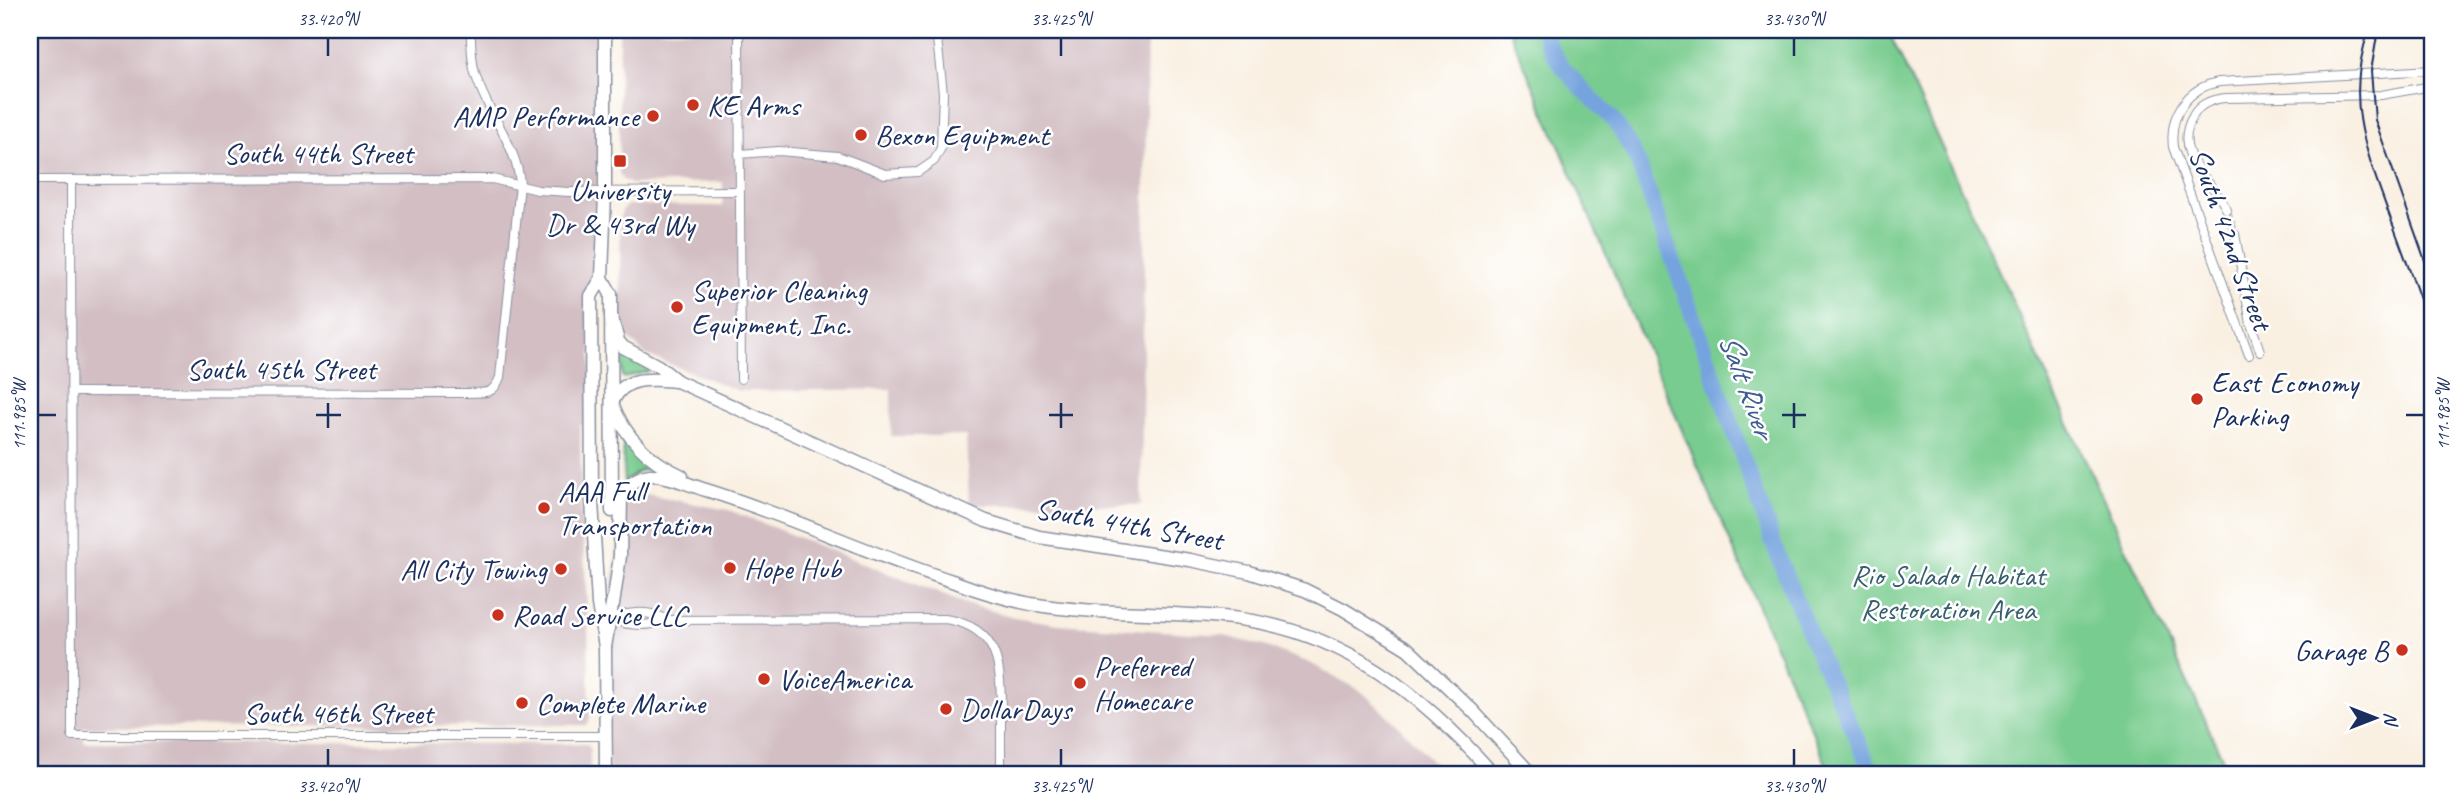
<svg xmlns="http://www.w3.org/2000/svg" width="2462" height="805" font-family="Caveat,sans-serif">
  <style>
    .industrial { fill: #d2bec3 }
    .green { fill: #79cc8f; stroke: #4a7e76; stroke-width: 2 }
    .lines { fill: none; stroke-linecap: round; stroke-linejoin: round }
    .river { stroke: #75a3de; stroke-width: 16 }
    .street-tunnel { stroke: #cdc9c8; stroke-width: 8; stroke-dasharray: 8 4; stroke-linecap: butt }
    .street-casing { stroke: #8a90a0; stroke-width: 10 }
    .primary-casing { stroke: #8a90a0; stroke-width: 15 }
    .street { stroke: #fff; stroke-width: 8 }
    .primary { stroke: #fff; stroke-width: 12 }
    .tram { stroke: #1b2f5e; stroke-width: 2 }
    .ticks { fill: none; stroke: #1b2f5e; stroke-width: 2.5 }
    .poi-dot { fill: #c8321e; stroke: #fff; stroke-width: 2.5 }
    .labels { text-anchor: middle; dominant-baseline: central; stroke-width: 5; stroke-linejoin: round; paint-order: stroke }
    .poi-label { font-size: 30px; fill: #1b2f5e; stroke: #fff; text-anchor: start }
    .street-label { font-size: 30px; fill: #1b2f5e; stroke: #fff }
    .park-label { font-size: 30px; fill: #375e6d; stroke: #fff }
    .water-label { font-size: 32px; font-style: italic; fill: #3f5d91; stroke: #fff }
    .neatline { fill: none; stroke: #1b2f5e; stroke-width: 2.5 }
    .ticks-label { font-size: 18px; text-anchor: middle; fill: #1b2f5e }
  </style>
  <rect width="100%" height="100%" fill="#fff"/>
  <filter id="ink" filterUnits="userSpaceOnUse"><feTurbulence type="fractalNoise" baseFrequency=".0143" numOctaves="2"/><feDisplacementMap in="SourceGraphic" scale="14" xChannelSelector="R" yChannelSelector="G"/><feConvolveMatrix kernelMatrix="1 2 1 2 8 2 1 2 1" color-interpolation-filters="sRGB"/></filter>
  <filter id="wash" filterUnits="userSpaceOnUse"><feTurbulence type="fractalNoise" baseFrequency=".00686" numOctaves="4" result="noise"/><feDisplacementMap in="SourceGraphic" scale="28" xChannelSelector="R" yChannelSelector="G"/><feGaussianBlur stdDeviation="1.57" result="paint"/><feColorMatrix in="noise" values="0 0 0 0 0 0 0 0 0 0 0 0 0 0 0 0 0 1.4 0 .05"/><feComposite in="paint" operator="in"/></filter>
  <g filter="url(#wash)">
    <rect width="100%" height="100%" fill="#f9f0e2"/>
    <g class="industrial">
      <polygon points="30,30 598,30 597,192 591,296 591,425 580,425 581,500 588,622 590,720 586,725 83,727 84,742 588,744 590,750 590,775 30,775"/>
      <polygon points="619,30 1147,30 1141,505 969,505 966,436 891,436 891,389 739,391 644,354 621,330 620,217 623,209 627,205 722,206 723,182 631,184 622,179 619,172"/>
      <polygon points="624,491 729,510 963,603 1014,617 1058,624 1221,635 1264,646 1310,663 1361,691 1401,728 1445,775 609,775 605,647"/>
    </g>
    <g class="green">
      <polygon points="1509,30 1888,30 2230,775 1831,775"/>
      <polygon points="623,353 649,368 650,371 624,378 622,376"/>
      <polygon points="623,441 651,468 640,471 624,482"/>
    </g>
    <g class="lines">
      <path class="river" d="M1543,30c14,43 46,61 73,94 9,12 15,25 22,38l140,394 32,79 63,140"/>
    </g>
  </g>
  <g filter="url(#ink)">
    <g class="lines">
      <polyline class="street-tunnel" points="2227,210 2235,234"/>
      <g class="street-casing">
        <g id="street">
          <polyline points="739,30 741,379"/>
          <polyline points="739,154 779,151 838,156 885,174 918,172 934,161 941,148 943,93 936,30"/>
          <polyline points="30,180 492,179 538,190 569,192 738,191"/>
          <polyline points="71,180 72,736 605,736"/>
          <path d="M2227,210c-14,-30 -57,-55 -34,-94 7,-13 19,-17 33,-18l155,-3 51,-9"/>
          <polyline points="2235,234 2251,324 2260,351"/>
          <path d="M2249,355l-76,-208c-4,-32 14,-59 46,-65l213,-12"/>
          <path d="M73,392l394,1c18,-1 26,3 33,-16l20,-193c-3,-40 -34,-72 -45,-111 -4,-13 -3,-29 -5,-43"/>
          <path d="M610,619c19,7 39,8 57,1l278,-1c56,8 56,49 56,96 0,20 0,40 0,60"/>
          <path d="M610,619c19,-7 39,-10 57,1"/>
        </g>
      </g>
      <g class="primary-casing">
        <g id="primary">
          <polyline points="605,30 605,192 602,278 611,294 612,511"/>
          <polyline points="602,278 591,296 592,501 598,604 605,647 606,775"/>
          <polyline points="611,315 618,341 623,347 658,366 677,381 986,521 1039,537 1190,560 1249,572 1305,590 1343,609 1408,649 1473,711 1532,775"/>
          <path d="M677,381c-25,-2 -54,-6 -65,22 13,35 36,57 70,73"/>
          <path d="M613,605l7,-49 1,-60c6,-11 16,-19 29,-21 17,-1 39,10 56,15 84,26 165,65 249,92 24,9 50,17 76,22 66,11 135,7 201,14 112,13 190,76 262,157"/>
          <polyline points="605,647 613,599"/>
        </g>
      </g>
      <use href="#street" class="street"/>
      <use href="#primary" class="primary"/>
      <g class="tram">
        <path d="M2369,30c-25,70 -3,121 21,187 13,34 25,68 37,102"/>
        <polyline points="2378,30 2371,71 2375,120 2432,280"/>
      </g>
    </g>
  </g>
  <path class="ticks" d="M328,38v18M1061,38v18M1794,38v18M328,403v25M1061,403v25M1794,403v25M38,415h18M316,415h25M1049,415h24M1782,415h24M2406,415h18M328,749v17M1061,749v17M1794,749v17"/>
  <g class="poi-dot">
    <circle cx="693" cy="105" r="7"/>
    <circle cx="653" cy="116" r="7"/>
    <circle cx="861" cy="135" r="7"/>
    <rect x="613" y="154" width="14" height="14" rx="3.5"/>
    <circle cx="677" cy="307" r="7"/>
    <circle cx="2197" cy="399" r="7"/>
    <circle cx="544" cy="508" r="7"/>
    <circle cx="730" cy="568" r="7"/>
    <circle cx="561" cy="569" r="7"/>
    <circle cx="498" cy="615" r="7"/>
    <circle cx="2402" cy="650" r="7"/>
    <circle cx="764" cy="679" r="7"/>
    <circle cx="1080" cy="683" r="7"/>
    <circle cx="522" cy="703" r="7"/>
    <circle cx="946" cy="709" r="7"/>
  </g>
  <g class="labels">
    <g class="poi-label">
      <text x="707" y="105">KE Arms</text>
      <text x="639" y="116" text-anchor="end">AMP Performance</text>
      <text x="875" y="135">Bexon Equipment</text>
      <text x="620" y="190" text-anchor="middle">University<tspan x="620" dy="34">Dr &amp; 43rd Wy</tspan></text>
      <text x="691" y="290">Superior Cleaning<tspan x="691" dy="34">Equipment, Inc.</tspan></text>
      <text x="2211" y="382">East Economy<tspan x="2211" dy="34">Parking</tspan></text>
      <text x="558" y="491">AAA Full<tspan x="558" dy="34">Transportation</tspan></text>
      <text x="744" y="568">Hope Hub</text>
      <text x="547" y="569" text-anchor="end">All City Towing</text>
      <text x="512" y="615">Road Service LLC</text>
      <text x="2388" y="650" text-anchor="end">Garage B</text>
      <text x="1094" y="666">Preferred<tspan x="1094" dy="34">Homecare</tspan></text>
      <text x="778" y="679">VoiceAmerica</text>
      <text x="536" y="703">Complete Marine</text>
      <text x="960" y="709">DollarDays</text>
    </g>
    <g class="street-label">
      <text x="318" y="153">South 44th Street</text>
      <text transform="translate(2231 239) rotate(70)">South 42nd Street</text>
      <text x="281" y="369">South 45th Street</text>
      <text transform="translate(1129 524) rotate(10)">South 44th Street</text>
      <text x="338" y="713">South 46th Street</text>
    </g>
    <g class="park-label">
      <text x="1948" y="575">Rio Salado Habitat<tspan x="1948" dy="34">Restoration Area</tspan></text>
    </g>
    <g class="water-label">
      <text transform="translate(1747 385) rotate(70)">Salt River</text>
    </g>
  </g>
  <rect width="2462" height="805" fill="none" stroke="#fff" stroke-width="77"/>
  <g transform="translate(2375 718) rotate(90)" stroke="#ffffff" stroke-width="5" paint-order="stroke">
  <path d="M0-5L12 26L0 18L-12 26Z" fill="#1b2f5e"/>
  <text y="-10" font-size="19" font-weight="bold" text-anchor="middle" fill="#1b2f5e">N</text>
  </g>
  <rect x="38" y="38" width="2386" height="728" class="neatline"/>
  <g class="ticks-label">
    <text x="328" y="25">33.420°N</text>
    <text x="1061" y="25">33.425°N</text>
    <text x="1794" y="25">33.430°N</text>
    <text transform="translate(2443 415) rotate(-90)" y="6">111.985°W</text>
    <text transform="translate(19 415) rotate(-90)" y="6">111.985°W</text>
    <text x="328" y="792">33.420°N</text>
    <text x="1061" y="792">33.425°N</text>
    <text x="1794" y="792">33.430°N</text>
  </g>
</svg>
